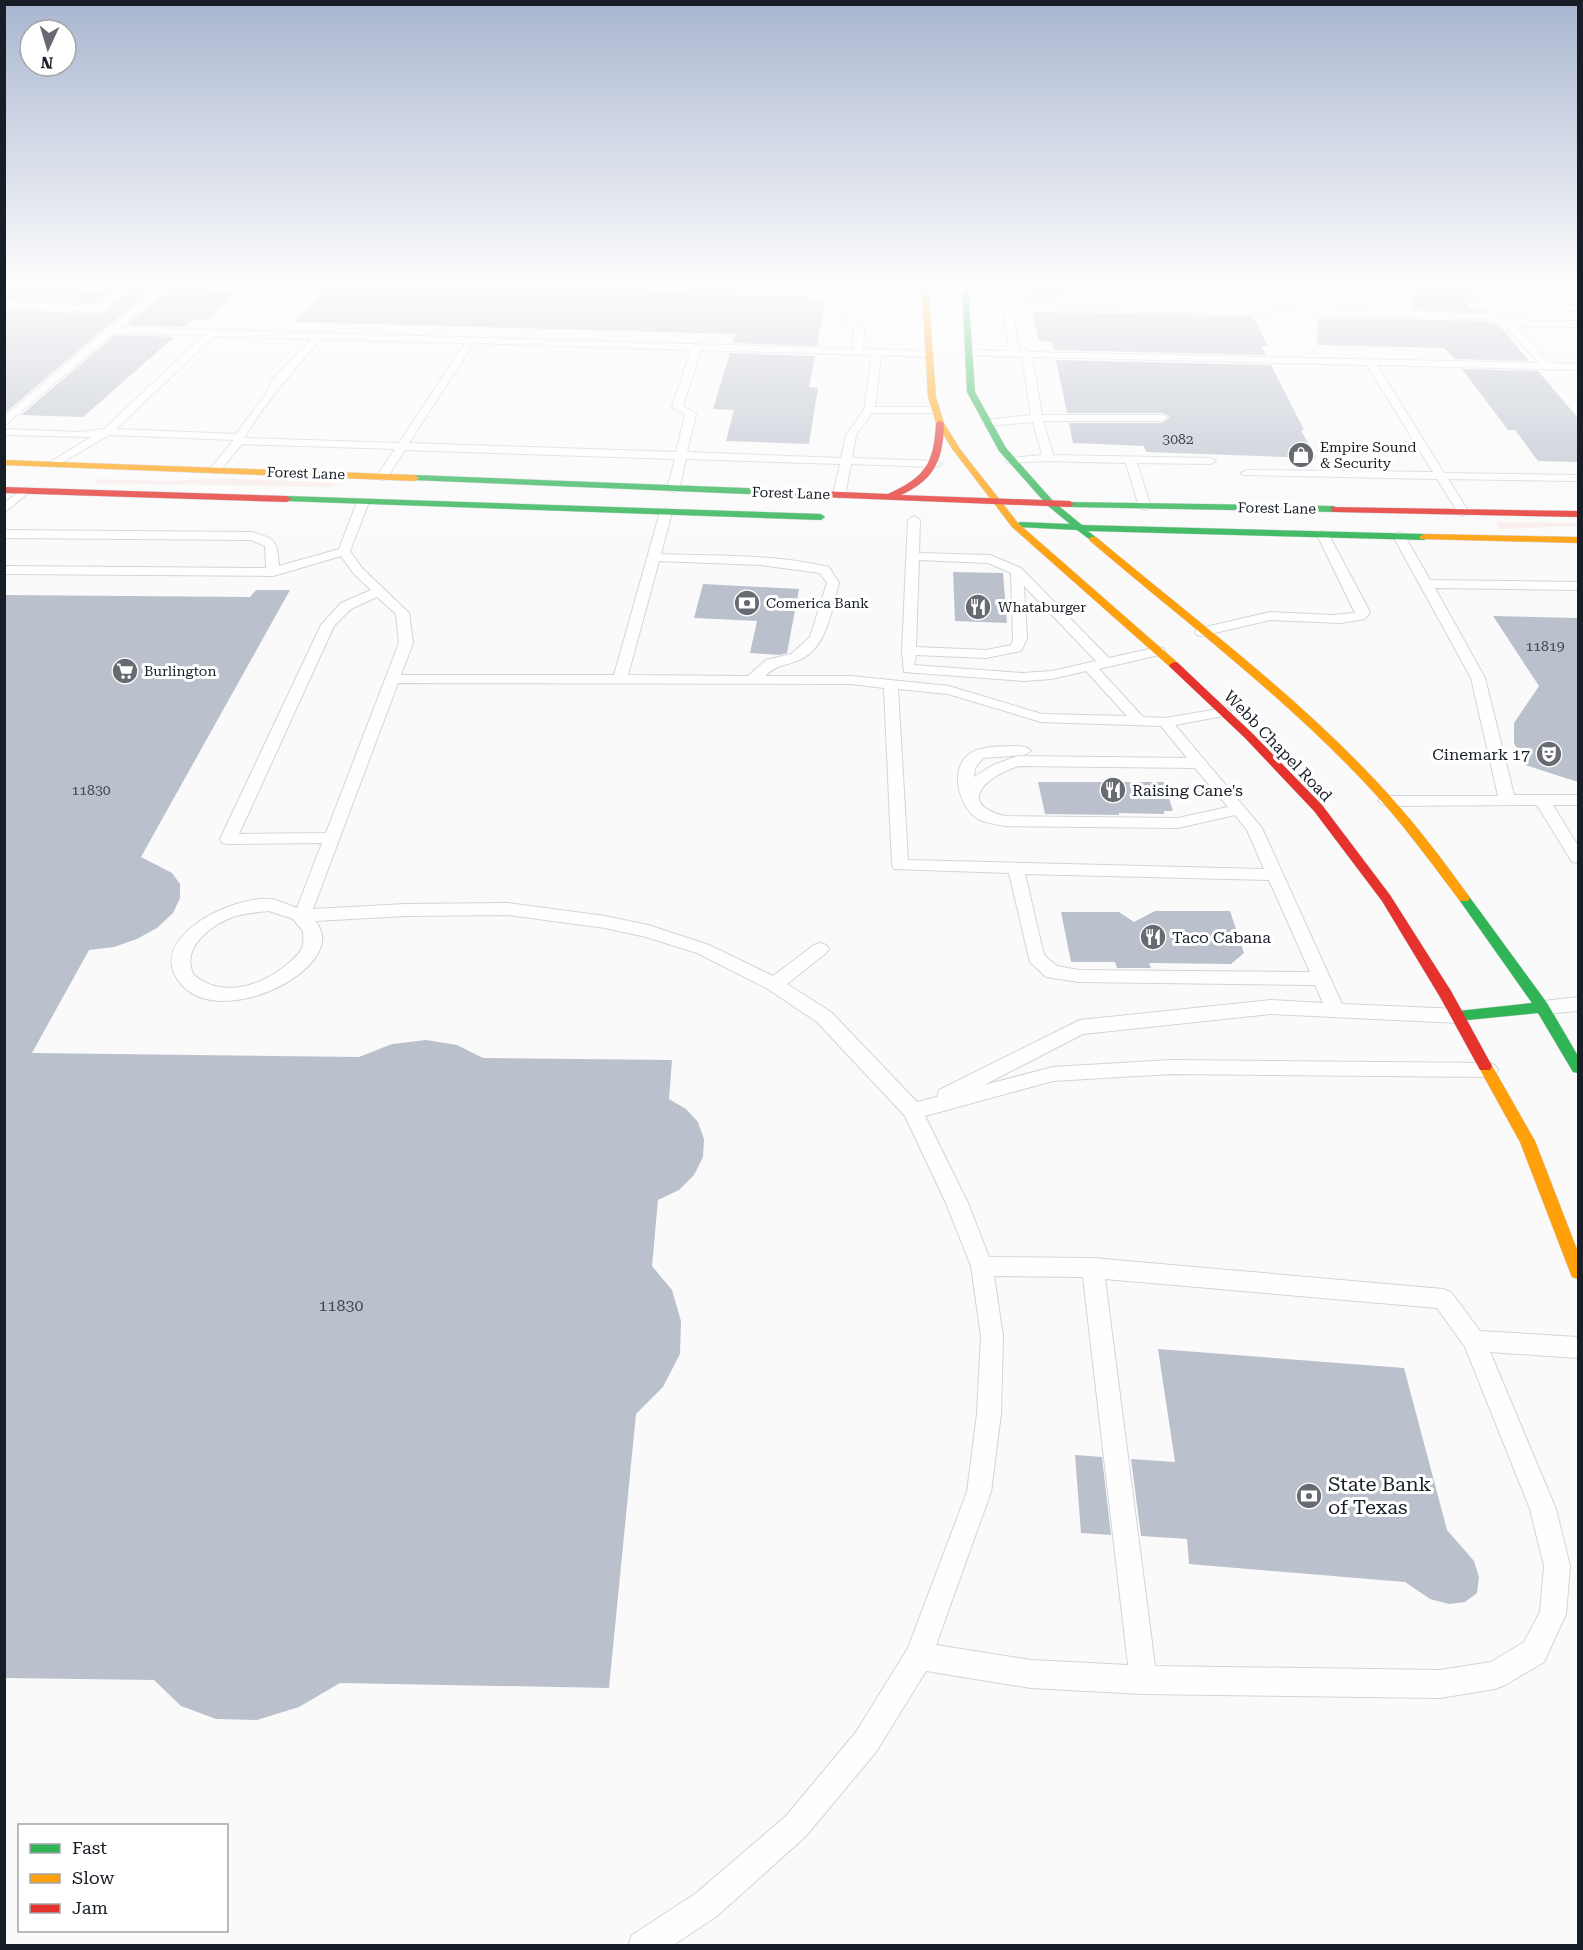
<svg xmlns="http://www.w3.org/2000/svg" width="1583" height="1950" font-family="'Roboto Serif',serif">
  <style>
    .green { fill: #f9edea }
    .building { fill: #bbc1cc }
    .lines { fill: none; stroke-linecap: round; stroke-linejoin: round }
    .lane-casing { stroke: #d1d5da; stroke-width: 2 }
    .fast-casing { stroke: #d1d5da; stroke-width: 1 }
    .slow-casing { stroke: #d1d5da; stroke-width: 1 }
    .jam-casing { stroke: #d1d5da; stroke-width: 1 }
    .lane { fill: #fefefe; fill-rule: evenodd }
    .fast { fill: #30b455; fill-rule: evenodd }
    .slow { fill: #ff9f0a; fill-rule: evenodd }
    .jam { fill: #e5322d; fill-rule: evenodd }
    .labels { text-anchor: middle; dominant-baseline: central; stroke-width: 6; stroke-linejoin: round; paint-order: stroke }
    .number-label { font-size: 14px; fill: #414750 }
    .far-poi-label { font-size: 14px; fill: #181e27; stroke: #fff; text-anchor: start }
    .far-street-label { font-size: 14px; fill: #181e27; stroke: #fff }
    .street-label { font-size: 16px; fill: #181e27; stroke: #fff }
    .poi-label { font-size: 16px; fill: #181e27; stroke: #fff; text-anchor: start }
    .near-number-label { font-size: 16px; fill: #414750 }
    .near-poi-label { font-size: 20px; fill: #181e27; stroke: #fff; text-anchor: start }
  </style>
  <rect width="100%" height="100%" fill="#fafafa"/>
  <g class="green">
    <polygon points="225,478 336,483 333,487 93,483 98,479 165,481"/>
    <polygon points="1495,522 1578,523 1578,526 1500,529"/>
  </g>
  <g class="building">
    <polygon points="329,287 520,287 804,296 825,299 817,346 733,343 736,334 294,322"/>
    <polygon points="1029,287 1067,287 1072,291 1050,298 1051,302 1032,302 1034,298 1031,296"/>
    <polygon points="1415,287 1466,287 1477,300 1467,303 1467,308 1486,310 1487,312 1411,309"/>
    <polygon points="4,288 75,290 79,292 112,292 99,304 4,300"/>
    <polygon points="181,290 237,292 208,320 193,319 185,327 126,325 166,293 178,293"/>
    <polygon points="129,292 147,292 4,414 4,310 102,314"/>
    <polygon points="1033,312 1253,316 1268,346 1261,346 1266,355 1054,350 1052,342 1038,340"/>
    <polygon points="1318,318 1483,321 1500,326 1529,361 1455,359 1444,348 1317,345"/>
    <polygon points="115,335 174,337 83,417 21,415"/>
    <polygon points="730,353 815,356 809,387 818,388 809,444 726,441 734,410 713,409"/>
    <polygon points="1056,360 1271,365 1304,430 1301,430 1316,458 1146,452 1144,446 1073,443 1069,423 1163,423 1170,417 1163,413 1067,413"/>
    <polygon points="1462,369 1538,371 1578,418 1578,462 1538,461 1515,430 1508,430"/>
    <polygon points="953,572 1003,573 1007,623 955,621"/>
    <polygon points="703,584 799,589 787,653 779,655 750,653 757,621 694,618"/>
    <polygon points="256,590 290,590 141,857 172,873 180,884 180,898 173,913 157,928 137,939 114,947 89,950 32,1053 359,1057 392,1044 426,1040 457,1045 483,1058 672,1060 669,1099 686,1109 698,1122 704,1139 703,1157 694,1175 679,1190 658,1200 652,1266 672,1290 681,1321 680,1354 663,1387 636,1414 609,1688 340,1683 299,1707 257,1720 216,1719 181,1706 154,1680 4,1678 4,595 250,597"/>
    <polygon points="1493,616 1578,618 1578,782 1525,765 1514,743 1514,723 1539,686"/>
    <polygon points="1038,782 1164,782 1173,811 1164,811 1164,814 1119,813 1119,815 1045,814"/>
    <polygon points="1155,911 1230,911 1244,953 1231,964 1149,963 1151,968 1117,968 1115,962 1071,962 1061,912 1119,912 1134,922"/>
    <polygon points="1158,1349 1404,1368 1447,1530 1474,1561 1479,1577 1477,1593 1465,1602 1449,1604 1430,1599 1405,1582 1189,1564 1187,1539 1141,1536 1131,1459 1175,1462"/>
    <polygon points="1075,1455 1102,1457 1111,1535 1081,1533"/>
  </g>
  <g class="lines">
    <g class="lane-casing">
      <g id="lane">
        <polygon points="75,287 130,288 102,312 4,308 4,302 100,306 118,290 79,290"/>
        <path d="M160,287h10l-50,40 733,22 1,-20 -13,-15v-5l11,-9 -52,-7 -119,-3 -4,-3c82,-7 165,8 248,11l3,1v4l-66,-2 -12,9 14,19 -1,20 66,2 5,3 -5,3 -48,-2 -6,52h60l5,3 -5,3h-63l-16,22 -4,23 84,3 6,3 -6,3 -85,-3 -6,31 -6,3 -6,-3 7,-31 -154,-5 -7,30 -6,3 -6,-3 8,-30 -270,-9 -19,29 -4,1 -6,-3 19,-28 -153,-5 -23,28 -4,1 -6,-3 25,-30 -125,-5 -53,31 -4,-1v-4l39,-24 -87,-2v-6l75,3 25,-3 100,-94 -90,-2 -110,93v-9l149,-127zM214,336l97,3 -39,41 -6,14 -30,40 -120,-5zM321,339l144,4 -66,100 -155,-5c22,-36 49,-68 77,-99zM474,343l217,7 -19,57 13,8 -9,37 -267,-9zM701,350l171,5 -8,55 -18,25 -5,23 -154,-6 9,-38 -13,-8z"/>
        <polygon points="1172,287 1180,287 1188,297 1206,301 1202,304 1182,301"/>
        <path d="M1206,287h8l10,21 260,5 24,7 70,1v6l-63,-1 35,37 28,1v6l-201,-5 67,108 134,2v6l-130,-2 21,33 -6,4 -4,-2 -22,-35 -194,-4 -2,-2 6,-3 186,2 -66,-107 -335,-8 10,58h121l5,3 -5,3h-120l10,34 157,3 6,3 -6,3 -73,-1 14,44 -6,3 -6,-3 -13,-44 -78,-2 -40,2 -2,-2 6,-3 30,-3 -9,-33 -46,4 -5,-3 5,-3 44,-5 -9,-58 -58,-2 -2,-2 5,-3 42,1 -6,-43h-37l-4,-3 1,-2 251,5zM1012,309l471,10 21,6 35,38 -509,-11 -4,-3 -7,2z"/>
        <polygon points="1284,287 1292,287 1299,302 1298,304 1271,305 1271,301 1289,300"/>
        <polygon points="1326,287 1334,287 1343,299 1361,299 1365,302 1361,305 1337,304"/>
        <path d="M965,288l35,1 32,10c-12,8 -23,-3 -36,-4 -11,-2 -23,0 -34,-2v-4z"/>
        <polygon points="1084,290 1142,291 1146,294 1142,297 1084,296 1055,303 1051,300"/>
        <polygon points="1472,302 1578,305 1578,311 1469,307 1468,305"/>
        <polygon points="24,488 30,491 28,493 4,513 4,503"/>
        <path d="M363,499l6,3 -19,49 12,17 47,45 4,30 -12,32h213l46,-163 6,-4 6,4 -11,42c56,2 113,0 168,13l10,16c-7,25 -12,66 -40,77 -16,7 -20,3 -34,16h86l98,10 93,28 85,2 -41,-45 -34,8 -29,2 -119,-9 -2,-21 6,-131 6,-4 6,4 -1,33 71,2 31,13 88,90 49,-11 5,1 2,3 -2,3 -64,15 44,48 22,1 59,-10 5,1 2,3 -2,3 -54,10 87,103 80,176 116,5 7,2 2,5 -2,5 -7,2 -187,-9 -188,20 -99,51 69,-18 118,-7 317,3 7,2 3,5 -3,5 -7,2 -317,-3 -118,7 -128,35 43,87 21,54 104,1 350,31 8,3 29,39 98,6v21l-88,-6 66,157 14,57 -4,48 -22,48 -39,23 -10,4 -55,9 -297,-4 -112,-6 -105,-17 -50,81 -70,84 -89,80 -45,30h-44l4,-11 63,-41 91,-78 70,-84 52,-84 59,-156 10,-78 4,-78 -10,-70 -25,-63 -41,-87 -88,-94 -49,-33 -71,-36 -51,-16 -41,-9 -97,-13 -102,1 -91,5c39,43 -92,112 -134,63 -39,-45 52,-89 90,-85 8,1 17,6 26,9l25,-65 -94,1 -6,-1 -2,-4 101,-214 20,-22 30,-13 -17,-16 -13,-18 -68,20 -269,-2v-8l262,2 -1,-22 -14,-6 -247,-2v-8l248,2c25,7 25,10 27,34l60,-17 18,-47zM919,560l69,3 23,10 2,66 -2,6 -25,5 -70,-3zM659,561l102,4 59,8 7,10 -17,54 -19,17 -25,6 -18,16 -120,-1zM1024,586l72,75 -44,10 -29,2 -109,-8 2,-10 70,3 35,-7 6,-12zM377,597l19,17 3,29 -73,190 -87,1 95,-208 17,-17zM398,683l453,1 33,4 8,177 2,4 115,4 21,89 16,15 33,5 236,3 8,18 -52,-3 -191,20 -141,70 -2,7 -20,5 -86,-90 -44,-28 39,-31 3,-4 -3,-4 -6,-2 -6,2 -41,31 -64,-31 -61,-20 -43,-9 -97,-13 -102,1 -93,5zM898,689l50,5 93,28 120,4 26,32 -169,-2 -25,9 -19,12 1,-9 8,-10 41,-3 7,-4c-5,-6 -13,-5 -21,-5 -14,1 -34,0 -44,11 -16,16 -6,51 12,62 8,4 18,5 27,7l173,2 57,-13 12,15 17,39 -356,-9zM1019,766l176,2 33,39 -50,11 -173,-2c-51,-12 -17,-41 14,-50zM1025,874l244,6 41,92 -231,-2 -22,-4 -13,-11zM269,911l24,8 10,12c0,4 1,10 0,14 -2,9 -12,16 -18,21 -26,21 -64,32 -91,9 -15,-27 19,-52 42,-59 11,-3 22,-4 33,-5zM994,1276l89,1 45,388 -97,-5 -95,-15 55,-153 10,-78 2,-78zM1105,1279l332,29 28,39 65,162 14,57 -4,46 -16,30 -33,20 -51,8 -285,-4z"/>
        <polygon points="1323,531 1329,535 1370,612 1365,619 1341,623 1270,620 1202,636 1197,635 1195,632 1197,629 1270,612 1331,615 1355,613 1317,535"/>
        <polygon points="1399,532 1405,536 1430,580 1578,582 1578,590 1435,588 1485,678 1514,795 1578,795 1578,805 1553,805 1578,846 1578,863 1572,862 1537,805 1386,806 1378,801 1386,796 1498,796 1471,678 1393,536"/>
        <polygon points="1578,997 1578,1011 1542,1014 1535,1012 1533,1007 1535,1002"/>
      </g>
    </g>
    <g class="fast-casing">
      <g id="fast">
        <polygon points="962,287 968,287 975,392 1006,448 1054,502 1082,525 1424,534 1429,537 1424,540 1088,531 1098,539 1093,542 1077,530 1017,527 1016,525 1020,522 1070,524 1048,506 999,451 967,392"/>
        <polygon points="415,475 796,490 800,493 796,496 412,480 411,478"/>
        <polygon points="287,496 821,514 825,517 821,520 284,501 283,499"/>
        <polygon points="1067,502 1334,506 1338,509 1334,512 1070,507 1066,504"/>
        <polygon points="1464,894 1468,895 1547,1003 1578,1056 1578,1073 1573,1072 1538,1013 1458,1021 1453,1020 1451,1016 1453,1012 1458,1011 1532,1003 1460,901 1458,898"/>
      </g>
    </g>
    <g class="slow-casing">
      <g id="slow">
        <polygon points="922,287 928,287 936,397 944,423 960,449 1018,523 1178,663 1178,667 1170,667 1012,527 953,450 936,423 928,397"/>
        <polygon points="4,460 415,475 419,478 415,481 4,465"/>
        <polygon points="1424,534 1578,537 1578,543 1421,539 1419,537"/>
        <path d="M1090,537h6c94,79 197,155 281,245 33,35 63,74 91,113l2,3 -2,3h-8c-30,-40 -60,-81 -94,-117 -84,-89 -183,-164 -276,-243z"/>
        <polygon points="1485,1060 1490,1062 1535,1141 1578,1252 1578,1279 1572,1277 1570,1272 1520,1142 1478,1066 1480,1062"/>
      </g>
    </g>
    <g class="jam-casing">
      <g id="jam">
        <path d="M940,421l4,2c-1,36 -8,56 -43,72l169,6 4,3 -4,3 -274,-11 -4,-3 4,-3 92,4c37,-17 46,-30 48,-71z"/>
        <polygon points="4,487 287,496 291,499 287,502 4,493"/>
        <polygon points="1331,507 1578,511 1578,517 1334,512 1331,511"/>
        <polygon points="1174,662 1178,663 1253,734 1322,805 1390,895 1451,991 1492,1066 1490,1070 1480,1070 1440,997 1382,901 1314,811 1245,738 1170,667 1169,665"/>
      </g>
    </g>
    <use href="#lane" class="lane"/>
    <use href="#fast" class="fast"/>
    <use href="#slow" class="slow"/>
    <use href="#jam" class="jam"/>
  </g>
  <linearGradient id="sky" x2="0" y2="1"><stop stop-color="#a9b6d0"/><stop offset="0.51" stop-color="#fdfdfd"/><stop offset="1" stop-color="#fdfdfd" stop-opacity="0"/></linearGradient>
  <rect width="1583" height="560" fill="url(#sky)"/>
  <defs>
    <g id="shop-disc" transform="scale(1.35)"><circle r="9.5" fill="#676b71" stroke="#fff"/><path d="M-5-2.5h2.3a2.7 3.5 0 0 1 5.4 0H5L5.5 6h-11ZM-1.5-2.5h3a1.5 2.3 0 0 0-3 0Z" fill="#fff"/></g>
    <g id="bank-disc" transform="scale(1.35)"><circle r="9.5" fill="#676b71" stroke="#fff"/><path d="M-6-4H6V4H-6ZM0-2.3a2.3 2.3 0 1 0 0 4.6a2.3 2.3 0 1 0 0-4.6Z" fill="#fff"/></g>
    <g id="restaurant-disc" transform="scale(1.35)"><circle r="9.5" fill="#676b71" stroke="#fff"/><path d="M-5-6h1v4h1v-4h1v4h1v-4h1v5L-1.5 .5V6h-2V.5L-5-1ZM5-6V6H3V1.5H1.5Q1.5-4 5-6Z" fill="#fff"/></g>
    <g id="supermarket-disc" transform="scale(1.35)"><circle r="9.5" fill="#676b71" stroke="#fff"/><path d="M-6-5.5h2.5l.6 2H6L4.5 2H-2.5L-4.4-4H-6ZM-1.5 3.2a1.3 1.3 0 1 0 .1 0ZM3 3.2a1.3 1.3 0 1 0 .1 0Z" fill="#fff"/></g>
    <g id="theatre-disc" transform="scale(1.35)"><circle r="9.5" fill="#676b71" stroke="#fff"/><path d="M-5-5.5Q0-4 5-5.5V0Q5 5 0 6Q-5 5-5 0ZM-3.3-2.5H-1v1.5H-3.3ZM1-2.5H3.3v1.5H1ZM-2.8 1Q0 5.5 2.8 1Z" fill="#fff"/></g>
  </defs>
  <g fill-rule="evenodd">
    <use href="#shop-disc" x="1301" y="455"/>
    <use href="#bank-disc" x="747" y="603"/>
    <use href="#restaurant-disc" x="978" y="607"/>
    <use href="#supermarket-disc" x="125" y="671"/>
    <use href="#theatre-disc" x="1549" y="754"/>
    <use href="#restaurant-disc" x="1113" y="790"/>
    <use href="#restaurant-disc" x="1153" y="937"/>
    <use href="#bank-disc" x="1309" y="1496"/>
  </g>
  <g class="labels">
    <g class="number-label">
      <text x="1178" y="439">3082</text>
      <text x="1545" y="646">11819</text>
      <text x="91" y="790">11830</text>
    </g>
    <g class="far-poi-label">
      <text x="1320" y="447">Empire Sound<tspan x="1320" dy="16">&amp; Security</tspan></text>
      <text x="766" y="603">Comerica Bank</text>
      <text x="998" y="607">Whataburger</text>
      <text x="144" y="671">Burlington</text>
    </g>
    <g class="far-street-label">
      <text transform="translate(306 473) rotate(2)">Forest Lane</text>
      <text transform="translate(791 493) rotate(2)">Forest Lane</text>
      <text transform="translate(1277 508) rotate(1)">Forest Lane</text>
    </g>
    <g class="street-label">
      <text transform="translate(1278 746) rotate(46)">Webb Chapel Road</text>
    </g>
    <g class="poi-label">
      <text x="1530" y="754" text-anchor="end">Cinemark 17</text>
      <text x="1132" y="790">Raising Cane's</text>
      <text x="1172" y="937">Taco Cabana</text>
    </g>
    <g class="near-number-label">
      <text x="341" y="1305">11830</text>
    </g>
    <g class="near-poi-label">
      <text x="1328" y="1484">State Bank<tspan x="1328" dy="23">of Texas</tspan></text>
    </g>
  </g>
  <rect width="1583" height="1950" fill="none" stroke="#181e27" stroke-width="12"/>
  <rect x="18" y="1824" width="210" height="108" fill="#ffffff" stroke="#a3a5a9" stroke-width="1.5"/>
  <rect x="30" y="1844" width="30" height="9" fill="#30b455" stroke="#a3a5a9" stroke-width="1.5"/>
  <text x="72" y="1854" font-size="18" fill="#181e27">Fast</text>
  <rect x="30" y="1874" width="30" height="9" fill="#ff9f0a" stroke="#a3a5a9" stroke-width="1.5"/>
  <text x="72" y="1884" font-size="18" fill="#181e27">Slow</text>
  <rect x="30" y="1904" width="30" height="9" fill="#e5322d" stroke="#a3a5a9" stroke-width="1.5"/>
  <text x="72" y="1914" font-size="18" fill="#181e27">Jam</text>
  <g transform="translate(48 48) rotate(184)"><circle r="28" fill="#ffffff" stroke="#a3a5a9" stroke-width="1.5"/>
  <path d="M0-4.5L10 22L0 15L-10 22Z" fill="#676b71"/>
  <text y="-9" font-size="16" font-weight="bold" text-anchor="middle" fill="#181e27">N</text>
  </g>
</svg>
